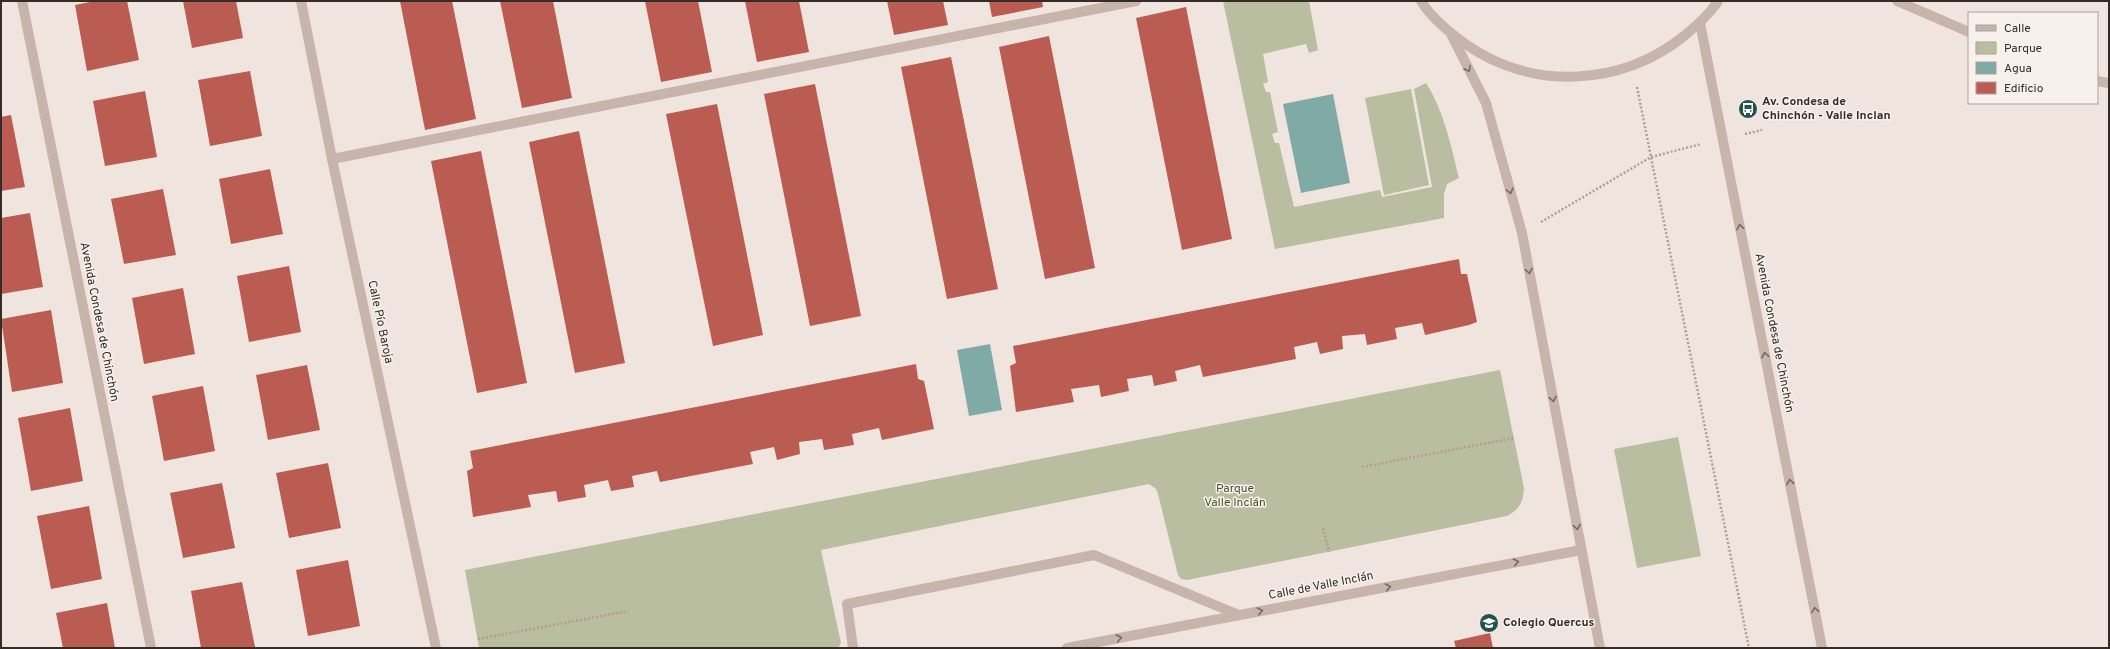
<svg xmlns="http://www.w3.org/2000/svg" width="2110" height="649" font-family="Overpass,sans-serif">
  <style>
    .green { fill: #b8be9f }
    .water { fill: #80aaa6 }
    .building { fill: #ba5c52 }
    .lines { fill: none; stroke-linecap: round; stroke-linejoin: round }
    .path { stroke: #b39e95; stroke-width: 2.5; stroke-dasharray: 2 2; stroke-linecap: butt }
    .minor { stroke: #c7b4ab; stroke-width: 10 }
    .oneway { stroke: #776964 }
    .labels { text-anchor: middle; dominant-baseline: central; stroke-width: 3; stroke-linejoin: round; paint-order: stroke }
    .poi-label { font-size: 12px; font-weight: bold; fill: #352c29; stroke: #f8f0ea; text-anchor: start }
    .street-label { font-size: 12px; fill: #352c29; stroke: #f8f0ea }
    .park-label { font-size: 12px; fill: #4a5130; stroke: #f8f0ea }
  </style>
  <rect width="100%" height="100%" fill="#f0e5de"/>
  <g class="green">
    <path d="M1223,1h86l9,49 -9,3 -3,-9 -43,10 5,28 -5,2 3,8h4l8,40 -6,2 3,9h4l15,64 86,-17 2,7 50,-10 -18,-98 12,-6c18,28 25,63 33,95l-12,6 -3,10v24l-169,31z"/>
    <polygon points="1411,89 1429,185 1384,195 1365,98"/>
    <path d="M1500,370l24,118c-1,14 -4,21 -17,28l-320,64 -6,-1 -3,-4 -20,-81 -2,-5 -7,-5 -328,66 20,93 -3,5h-359l-14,-78z"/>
    <polygon points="1678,437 1701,556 1637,568 1614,449"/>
  </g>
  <g class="water">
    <polygon points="1333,94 1350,183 1301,193 1283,104"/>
    <polygon points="990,344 1002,410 969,416 957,350"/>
  </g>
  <g class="building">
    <polygon points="95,1 127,1 139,60 87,71 75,5"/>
    <polygon points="183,1 236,1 243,38 192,48"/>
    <polygon points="400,1 452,1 476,119 425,130"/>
    <polygon points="500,1 553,1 572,98 522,108"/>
    <polygon points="645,1 698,1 712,72 661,82"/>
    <polygon points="745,1 799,1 809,52 757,62"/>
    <polygon points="887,1 943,1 948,25 894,35"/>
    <polygon points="989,1 1042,1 1043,7 992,17"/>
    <polygon points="1186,7 1232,239 1182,250 1136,18"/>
    <polygon points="1049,36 1095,268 1045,279 999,47"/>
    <polygon points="951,57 998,289 947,299 901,67"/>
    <polygon points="250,71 262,136 210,146 198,80"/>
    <polygon points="815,84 861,316 810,326 764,94"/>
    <polygon points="145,91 157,157 105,166 93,101"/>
    <polygon points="717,104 763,335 713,346 666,114"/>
    <polygon points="11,115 25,187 1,191 1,117"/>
    <polygon points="579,131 625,363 575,373 529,142"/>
    <polygon points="481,151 527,383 477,393 431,161"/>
    <polygon points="270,169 283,234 231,244 219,179"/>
    <polygon points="163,189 176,255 124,264 111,199"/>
    <polygon points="30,213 43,287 1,294 1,218"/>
    <polygon points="1459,259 1461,274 1467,274 1477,322 1469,325 1425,335 1422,323 1395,328 1397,339 1367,345 1365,334 1342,336 1343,349 1320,354 1317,342 1294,347 1296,359 1203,377 1200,365 1175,371 1177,381 1154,386 1152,375 1127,379 1129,391 1101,397 1099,385 1071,389 1074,402 1016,412 1010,366 1016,363 1013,346"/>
    <polygon points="289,266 301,332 249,342 237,276"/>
    <polygon points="183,288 195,354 144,364 132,298"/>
    <polygon points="51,310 63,383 12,392 1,319"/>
    <polygon points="916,364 918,379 924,381 934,429 882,440 879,428 852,434 854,445 824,450 822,439 799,442 800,454 777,460 774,447 750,452 753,464 660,482 657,471 632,476 634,487 611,491 608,480 584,485 586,497 558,502 556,491 528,495 531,507 473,517 467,471 473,468 470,451"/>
    <polygon points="307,365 320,430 268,440 256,375"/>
    <polygon points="203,386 215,451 164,461 152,396"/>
    <polygon points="70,408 83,481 31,491 18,418"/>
    <polygon points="328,463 341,528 289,538 276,473"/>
    <polygon points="222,483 235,548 183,558 170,493"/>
    <polygon points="89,506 102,579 51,589 37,516"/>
    <polygon points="348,560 360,626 308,636 296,570"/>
    <polygon points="242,582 255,647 201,648 191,591"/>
    <polygon points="107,603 115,648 63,648 56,613"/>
    <polygon points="1490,633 1493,648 1456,648 1454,641"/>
  </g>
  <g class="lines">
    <g class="path">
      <polyline points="1637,87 1749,648"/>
      <polyline points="1745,134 1762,130"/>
      <polyline points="1541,222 1651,157 1701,144"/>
      <polyline points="1362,467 1514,438"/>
      <polyline points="1323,528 1329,552"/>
      <polyline points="478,639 628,611"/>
    </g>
    <g class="minor">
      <polyline points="22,1 151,648"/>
      <polyline points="301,1 332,159 436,648"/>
      <path d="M1421,1c10,17 28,31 43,42 67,48 157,44 220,-7 13,-11 25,-21 34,-35"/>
      <polyline points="1897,1 1969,32"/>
      <polyline points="1700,23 1822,648"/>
      <polyline points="1451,34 1486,103 1522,233 1600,648"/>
      <polyline points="2097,81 2109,83"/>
      <polyline points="332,159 1136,1"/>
      <polyline points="853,648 847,604 1094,555 1239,615"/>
      <polyline points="1067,648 1581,550"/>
    </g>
  </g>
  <defs><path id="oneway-chevron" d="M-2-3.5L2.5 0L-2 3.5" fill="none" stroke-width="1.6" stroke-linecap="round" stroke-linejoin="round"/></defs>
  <g class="oneway">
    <use href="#oneway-chevron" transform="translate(1468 69) rotate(63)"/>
    <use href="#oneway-chevron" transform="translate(1510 191) rotate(75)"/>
    <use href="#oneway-chevron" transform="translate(1740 227) rotate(-101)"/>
    <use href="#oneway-chevron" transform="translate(1529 271) rotate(79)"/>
    <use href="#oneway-chevron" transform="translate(1765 355) rotate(-101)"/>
    <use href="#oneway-chevron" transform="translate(1553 399) rotate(79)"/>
    <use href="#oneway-chevron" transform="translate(1790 482) rotate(-101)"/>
    <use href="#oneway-chevron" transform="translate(1577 527) rotate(79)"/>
    <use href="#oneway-chevron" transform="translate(1516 562) rotate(-11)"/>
    <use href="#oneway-chevron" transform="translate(1388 587) rotate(-11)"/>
    <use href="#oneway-chevron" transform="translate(1815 610) rotate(-101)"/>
    <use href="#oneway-chevron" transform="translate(1260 611) rotate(-11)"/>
    <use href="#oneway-chevron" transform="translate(1119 638) rotate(-11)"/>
  </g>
  <defs>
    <g id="bus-disc" transform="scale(1)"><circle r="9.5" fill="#235350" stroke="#f8f0ea"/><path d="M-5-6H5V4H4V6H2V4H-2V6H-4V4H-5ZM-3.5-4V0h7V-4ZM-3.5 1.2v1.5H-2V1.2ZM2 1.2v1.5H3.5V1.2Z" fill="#fff"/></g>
    <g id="school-disc" transform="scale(1)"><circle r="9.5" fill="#235350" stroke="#f8f0ea"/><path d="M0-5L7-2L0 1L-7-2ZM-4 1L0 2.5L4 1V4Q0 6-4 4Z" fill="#fff"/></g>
  </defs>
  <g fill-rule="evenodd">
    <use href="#bus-disc" x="1748" y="109"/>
    <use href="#school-disc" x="1489" y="623"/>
  </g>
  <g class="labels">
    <g class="poi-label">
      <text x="1762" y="102">Av. Condesa de<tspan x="1762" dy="14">Chinchón - Valle Inclan</tspan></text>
      <text x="1503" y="623">Colegio Quercus</text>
    </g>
    <g class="street-label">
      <text transform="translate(99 322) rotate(79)">Avenida Condesa de Chinchón</text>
      <text transform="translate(380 322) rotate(78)">Calle Pío Baroja</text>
      <text transform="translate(1774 333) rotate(79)">Avenida Condesa de Chinchón</text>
      <text transform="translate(1321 586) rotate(-11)">Calle de Valle Inclán</text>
    </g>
    <g class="park-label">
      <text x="1235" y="489">Parque<tspan x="1235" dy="14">Valle Inclán</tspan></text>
    </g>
  </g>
  <rect width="2110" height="649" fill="none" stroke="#352c29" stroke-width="4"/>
  <rect x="1968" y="12" width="130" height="92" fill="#f8f0ea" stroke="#aaa29d"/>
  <rect x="1976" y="25" width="20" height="6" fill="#c7b4ab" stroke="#aaa29d"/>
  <text x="2004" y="32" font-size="12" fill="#352c29">Calle</text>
  <rect x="1976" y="42" width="20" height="12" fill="#b8be9f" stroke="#aaa29d"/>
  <text x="2004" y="52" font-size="12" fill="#352c29">Parque</text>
  <rect x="1976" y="62" width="20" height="12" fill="#80aaa6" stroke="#aaa29d"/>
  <text x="2004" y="72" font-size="12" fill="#352c29">Agua</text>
  <rect x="1976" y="82" width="20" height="12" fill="#ba5c52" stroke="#aaa29d"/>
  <text x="2004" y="92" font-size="12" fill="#352c29">Edificio</text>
</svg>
